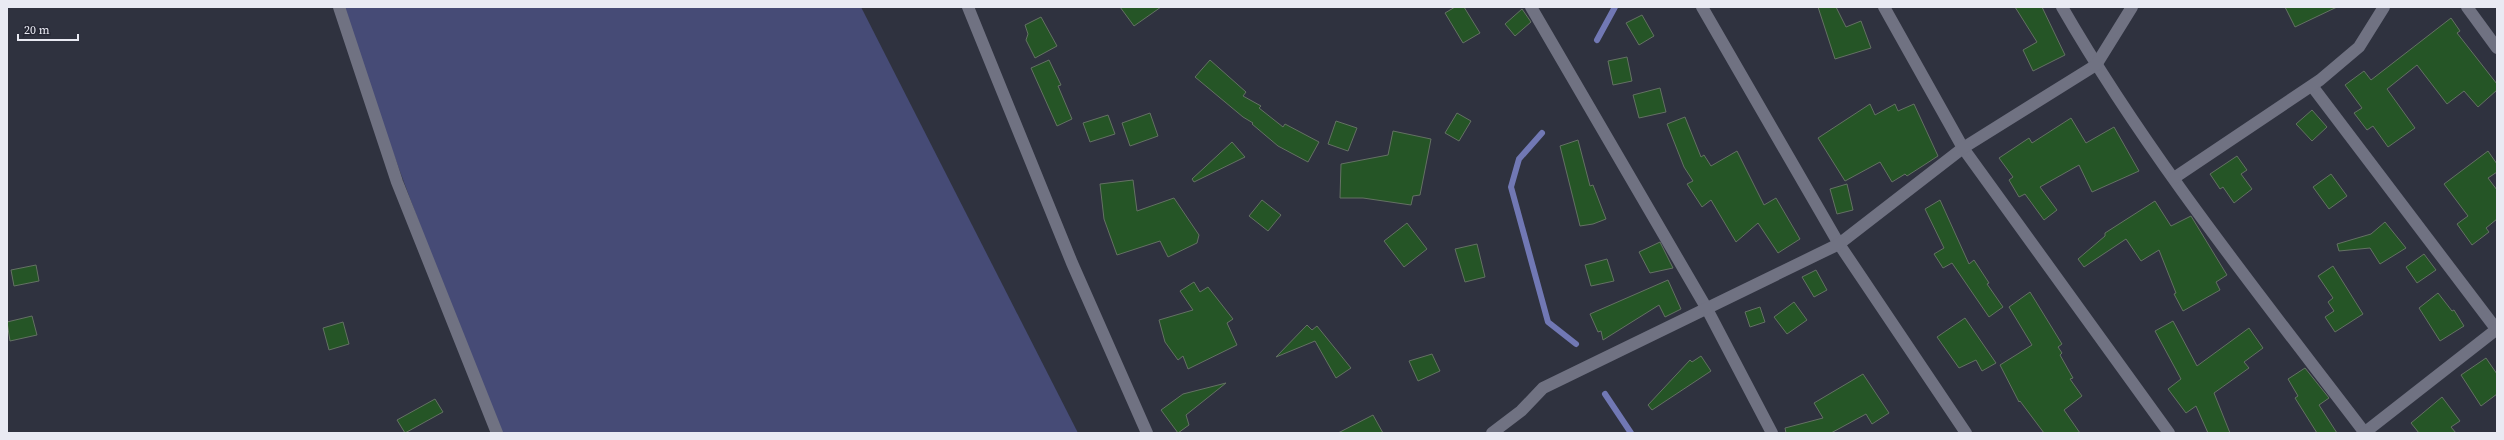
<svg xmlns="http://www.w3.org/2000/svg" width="2504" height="440" font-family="'Source Serif 4',serif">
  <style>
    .green { fill: #464b76 }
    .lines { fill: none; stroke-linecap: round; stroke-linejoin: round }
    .stream { stroke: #7178b4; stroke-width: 6 }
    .building { fill: #255526; stroke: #647164 }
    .street { stroke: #707282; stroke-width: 12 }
  </style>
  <rect width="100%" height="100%" fill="#2f323f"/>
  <polygon class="green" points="339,7 861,7 1078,433 497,433"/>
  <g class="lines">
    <g class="stream">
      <polyline points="1597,40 1615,7"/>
      <polyline points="1542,133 1519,159 1511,187 1548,322 1576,344"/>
      <polyline points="1605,394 1631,433"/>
    </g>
  </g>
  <g class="building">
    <polygon points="1120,7 1161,7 1134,26"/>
    <polygon points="1455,7 1464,7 1480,33 1463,43 1445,13"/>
    <polygon points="1818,7 1836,7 1846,27 1861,21 1871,48 1835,59"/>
    <polygon points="2015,7 2042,7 2065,55 2033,71 2023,50 2037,42"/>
    <polygon points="2285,7 2337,7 2295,27"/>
    <polygon points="1522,9 1531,22 1515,36 1505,24"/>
    <polygon points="1642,15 1654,36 1639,45 1626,23"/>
    <polygon points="1041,17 1057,46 1035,58 1026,40 1028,34 1025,25"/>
    <polygon points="2451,18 2460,31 2457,33 2497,84 2497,90 2478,107 2464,91 2447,104 2417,65 2387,89 2415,128 2388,147 2373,126 2367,130 2354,113 2362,108 2345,85 2364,71 2371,80"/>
    <polygon points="1627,57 1632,81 1613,85 1608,61"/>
    <polygon points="1049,60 1061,85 1058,86 1072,119 1057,126 1031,68"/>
    <polygon points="1210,60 1246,92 1243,96 1261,106 1259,108 1283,127 1285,124 1319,142 1308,162 1278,146 1252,124 1253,123 1243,117 1195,77"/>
    <polygon points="1660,88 1666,112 1639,118 1633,95"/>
    <polygon points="1870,104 1875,115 1895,104 1898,111 1914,104 1938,156 1907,176 1905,174 1892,182 1880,162 1845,181 1818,138"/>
    <polygon points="2312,110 2327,127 2312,141 2296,124"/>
    <polygon points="1150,113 1158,136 1130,146 1122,123"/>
    <polygon points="1457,113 1471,121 1459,141 1445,133"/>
    <polygon points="1108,115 1115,134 1090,142 1083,123"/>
    <polygon points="1685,117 1701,157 1704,155 1711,166 1737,151 1764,205 1776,198 1800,239 1778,253 1758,223 1736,242 1711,200 1702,207 1687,184 1693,181 1684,167 1667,124"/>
    <polygon points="2071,118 2086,143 2114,127 2139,171 2092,192 2079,165 2040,187 2057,210 2044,220 2025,194 2019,197 2009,180 2013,177 1999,158 2029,138 2032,143"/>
    <polygon points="1336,121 1357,128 1348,151 1328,144"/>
    <polygon points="1393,131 1431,139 1420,195 1413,196 1411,205 1363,198 1340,198 1341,164 1388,155"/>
    <polygon points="1578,140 1590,186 1593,185 1606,219 1593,224 1580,226 1560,146"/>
    <polygon points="1232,142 1245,157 1194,182 1192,179"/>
    <polygon points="2488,151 2497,164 2497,172 2488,178 2497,190 2497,219 2486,228 2489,232 2472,245 2457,224 2468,216 2444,184"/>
    <polygon points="2237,156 2247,170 2241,174 2252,189 2234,203 2223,187 2220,189 2210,174"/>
    <polygon points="2331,174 2347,196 2329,209 2313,187"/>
    <polygon points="1133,180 1137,211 1174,198 1199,235 1197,243 1168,257 1160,241 1117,255 1104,219 1100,184"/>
    <polygon points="1847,184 1853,210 1837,214 1830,189"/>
    <polygon points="1262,200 1281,215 1268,231 1249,216"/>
    <polygon points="1940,200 1969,264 1974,260 1989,283 1987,284 2003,307 1989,317 1952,263 1943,268 1934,254 1944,248 1925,209"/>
    <polygon points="2155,201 2171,226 2191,216 2227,275 2216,282 2220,290 2183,311 2174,294 2176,293 2159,250 2141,261 2126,239 2084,267 2078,259 2105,236 2105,233"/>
    <polygon points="2385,222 2406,248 2380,264 2370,248 2339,251 2337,244 2371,234"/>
    <polygon points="1407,223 1427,249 1404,267 1384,241"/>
    <polygon points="1660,242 1673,268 1650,273 1639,252"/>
    <polygon points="1477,244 1485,277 1465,282 1455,249"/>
    <polygon points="2424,254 2436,270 2417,283 2406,267"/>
    <polygon points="1607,259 1614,281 1591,286 1585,265"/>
    <polygon points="36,265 39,281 14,286 11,270"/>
    <polygon points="2333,266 2363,314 2335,332 2325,317 2334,311 2328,302 2333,298 2318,276"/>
    <polygon points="1816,270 1827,290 1814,297 1802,277"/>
    <polygon points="1668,280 1681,309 1665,317 1659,305 1603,340 1601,331 1598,332 1590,314"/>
    <polygon points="1194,282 1200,292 1208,287 1233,319 1227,323 1237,345 1188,369 1183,356 1178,360 1165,342 1159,320 1193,310 1180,291"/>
    <polygon points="2030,292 2062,344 2058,347 2062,353 2060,355 2073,378 2070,379 2082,396 2064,410 2080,433 2044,433 2020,401 2019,402 2000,365 2032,345 2009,307"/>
    <polygon points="2438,293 2452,311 2454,310 2464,326 2440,341 2419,308"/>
    <polygon points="1794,302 1807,320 1787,334 1774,317"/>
    <polygon points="1760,307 1765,322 1750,327 1745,312"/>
    <polygon points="32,316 37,335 10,341 7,322"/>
    <polygon points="1965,318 1996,363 1982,371 1976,360 1959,368 1937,337"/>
    <polygon points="2173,321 2197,366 2249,328 2263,348 2244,362 2249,368 2214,393 2230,433 2208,433 2196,406 2186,413 2168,389 2181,379 2155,331"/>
    <polygon points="343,322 349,344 329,350 323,328"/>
    <polygon points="1307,325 1312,330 1317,326 1351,368 1336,378 1315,341 1276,357"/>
    <polygon points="1432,354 1440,371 1418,381 1409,361"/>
    <polygon points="1701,356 1711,371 1652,410 1648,405 1690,360 1692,362"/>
    <polygon points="2486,358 2497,374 2497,394 2481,406 2461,375"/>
    <polygon points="2305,368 2329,398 2319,405 2337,433 2317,433 2295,398 2298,396 2288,379"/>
    <polygon points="1863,374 1889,413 1872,424 1866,414 1831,433 1786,433 1785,428 1823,418 1814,403"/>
    <polygon points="1226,383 1186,415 1189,425 1178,433 1161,410 1183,394"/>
    <polygon points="2442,397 2460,421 2451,427 2456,433 2419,433 2411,423"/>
    <polygon points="435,399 443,412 405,433 397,420"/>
    <polygon points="1373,415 1383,433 1338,433"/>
  </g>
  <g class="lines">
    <g class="street">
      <polyline points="339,7 397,182 497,433"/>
      <polyline points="968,7 1072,263 1147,433"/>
      <polyline points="1531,7 1707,309 1772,433"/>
      <polyline points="1702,7 1839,244 1966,433"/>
      <polyline points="1884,7 1963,148 2169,433"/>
      <path d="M2062,7c87,151 198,288 303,426"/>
      <polyline points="2467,7 2497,48"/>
      <polyline points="2312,86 2497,330"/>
      <polyline points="2174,178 2320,80 2359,47 2384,7"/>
      <polyline points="1492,433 1521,411 1543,388 1839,244 1963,148 2096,65 2132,7"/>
      <polyline points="2364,433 2497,329"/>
    </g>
  </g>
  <rect width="2504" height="440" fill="none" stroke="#e9eaf3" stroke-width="16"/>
  <path d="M18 34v6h60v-6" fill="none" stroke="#e9eaf3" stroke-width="2"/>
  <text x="24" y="34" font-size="12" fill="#e9eaf3" stroke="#262835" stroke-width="3" paint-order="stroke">20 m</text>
</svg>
